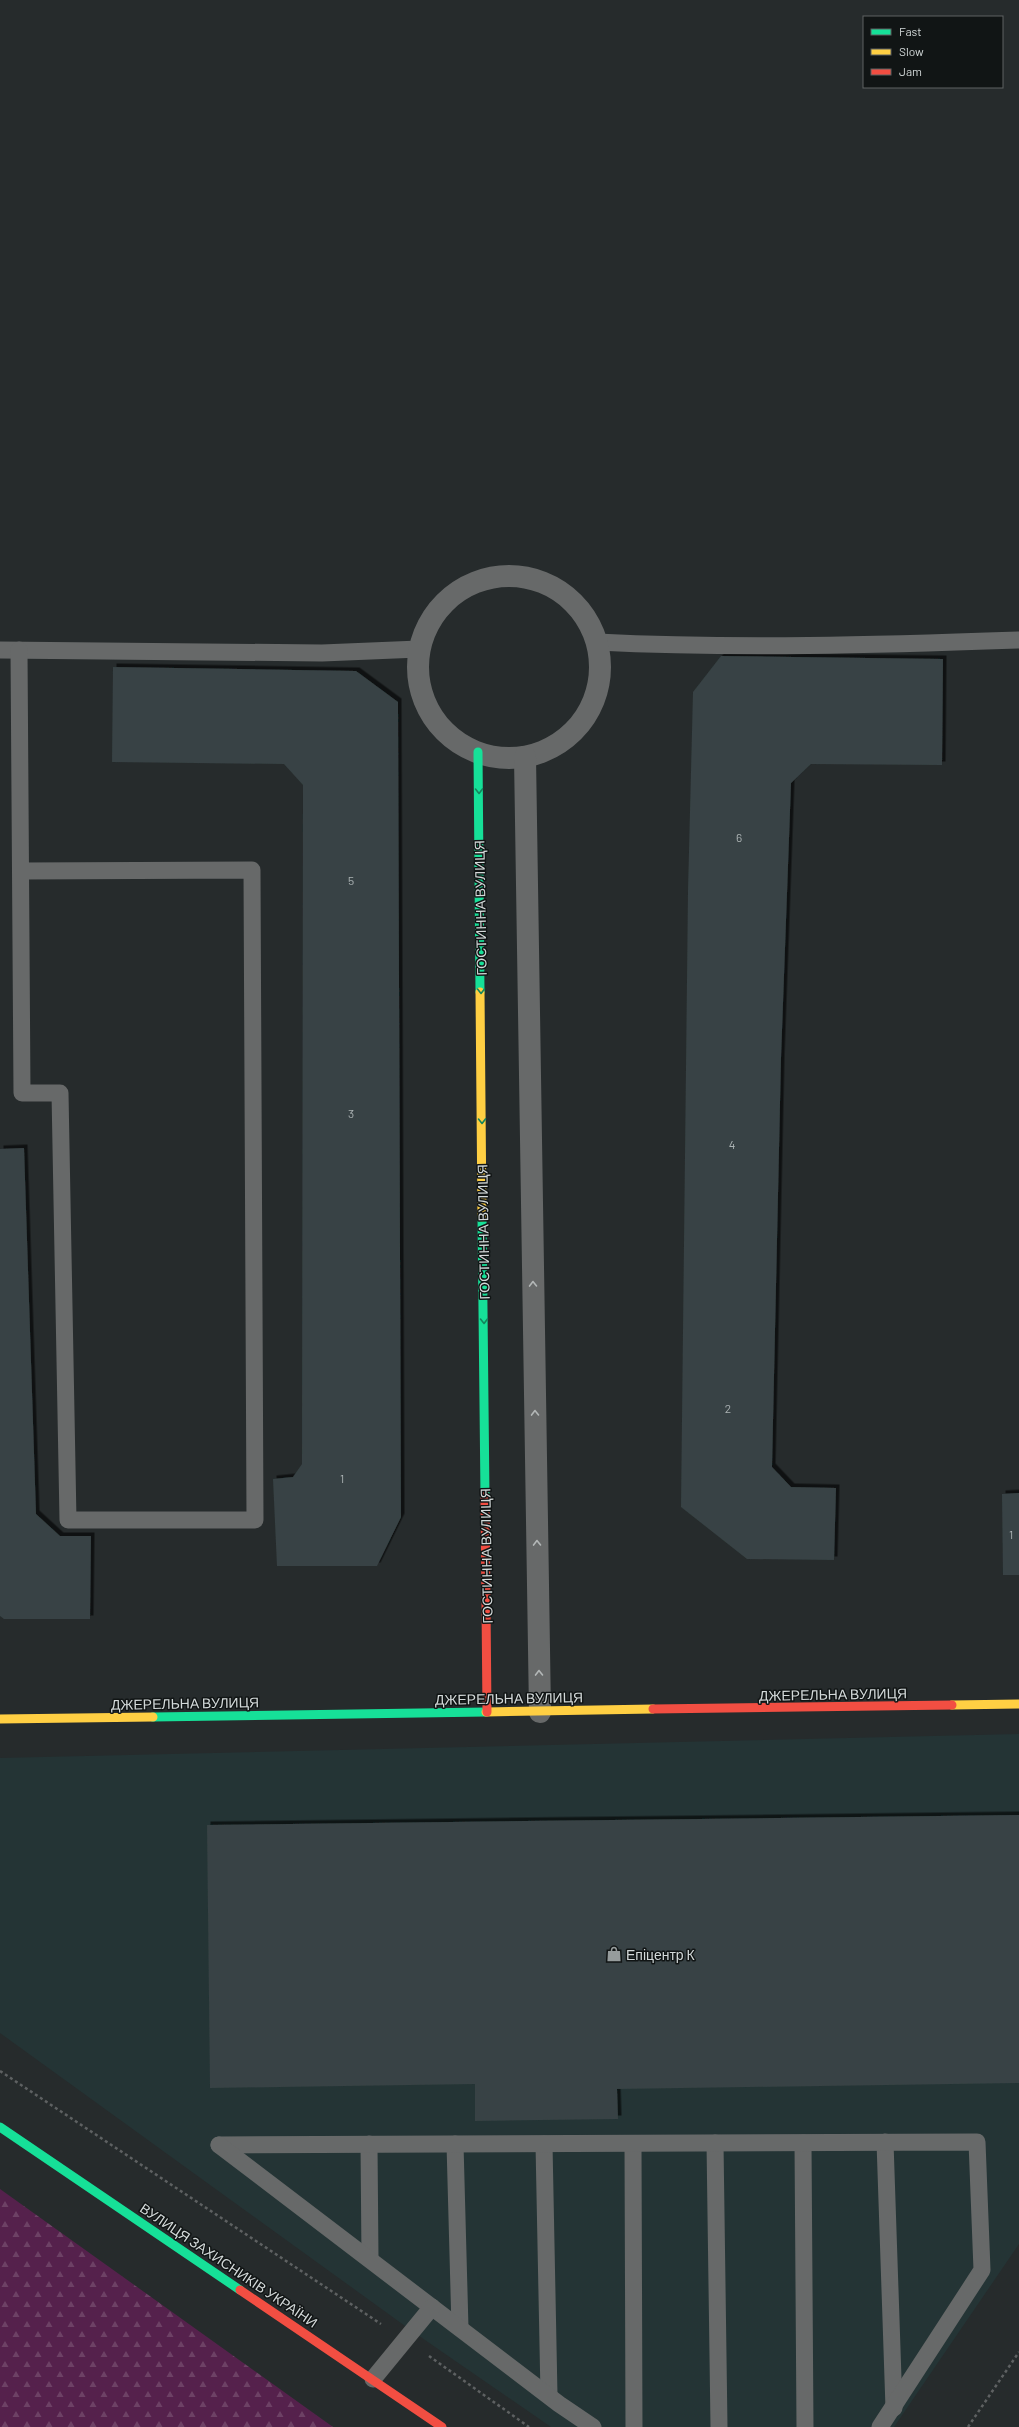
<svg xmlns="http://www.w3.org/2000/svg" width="1019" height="2427" font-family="Barlow,sans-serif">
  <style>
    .built { fill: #243435 }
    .forest { fill: url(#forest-firs) }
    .building { fill: #374244; filter: url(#shadow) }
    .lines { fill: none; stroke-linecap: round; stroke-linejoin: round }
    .path { stroke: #5e6162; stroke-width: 2.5; stroke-dasharray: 3 3; stroke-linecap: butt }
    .lane { stroke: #676969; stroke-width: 17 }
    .street { stroke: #676969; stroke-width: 22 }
    .fast { stroke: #16e098; stroke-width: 9 }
    .slow { stroke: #ffcf43; stroke-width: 9 }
    .jam { stroke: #f24e42; stroke-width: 9 }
    .oneway { stroke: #14855d }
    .oneway2 { stroke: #b3b7b7 }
    .labels { text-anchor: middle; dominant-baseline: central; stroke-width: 3; stroke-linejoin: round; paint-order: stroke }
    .number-label { font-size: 12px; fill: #acb3b4 }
    .street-label { font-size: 14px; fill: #d3d9d9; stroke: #111515 }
    .poi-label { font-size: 14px; fill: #d3d9d9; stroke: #111515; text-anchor: start }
  </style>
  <defs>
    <pattern id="forest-firs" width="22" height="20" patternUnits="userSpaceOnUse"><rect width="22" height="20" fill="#55214c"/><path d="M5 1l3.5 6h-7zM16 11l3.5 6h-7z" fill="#6d4165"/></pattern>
    <filter id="shadow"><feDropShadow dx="3.5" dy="-3.5" stdDeviation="0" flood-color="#0009"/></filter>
  </defs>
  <rect width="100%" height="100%" fill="#262b2c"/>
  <polygon class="built" points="1019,1734 1019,2244 894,2427 551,2427 412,2331 0,2033 0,1758"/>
  <polygon class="forest" points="0,2189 333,2427 0,2427"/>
  <g class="building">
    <polygon points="721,656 943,659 942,765 811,764 791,783 781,1058 772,1467 791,1487 836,1488 834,1560 747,1559 681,1507 688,891 693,692"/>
    <polygon points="113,667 356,671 398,702 401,1517 377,1566 277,1566 273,1479 293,1477 302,1464 303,785 284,764 112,762"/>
    <polygon points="24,1148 36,1514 60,1536 91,1536 90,1619 4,1619 0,1616 0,1149"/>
    <polygon points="1019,1493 1019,1575 1003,1575 1002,1494"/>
    <polygon points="1019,1815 1019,2083 617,2089 618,2119 475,2121 475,2084 210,2088 207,1825"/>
  </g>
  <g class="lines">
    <g class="path">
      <polyline points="0,2071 381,2324"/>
      <polyline points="429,2356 529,2427"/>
      <polyline points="968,2427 1019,2352"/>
    </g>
    <g class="lane">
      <path d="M597,642c141,7 282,3 422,-2"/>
      <polyline points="0,650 322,653 419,649"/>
      <polyline points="19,650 22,1093 60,1093 68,1520 255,1520 252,870 22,871"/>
      <polyline points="885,2142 894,2408"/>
      <polyline points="715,2143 719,2427"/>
      <polyline points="803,2143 805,2427"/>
      <polyline points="369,2144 370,2259"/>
      <polyline points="455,2144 460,2328"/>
      <polyline points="544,2144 549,2395"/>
      <polyline points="633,2144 634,2427"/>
      <polyline points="219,2145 977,2142 982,2270 880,2427"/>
      <polyline points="219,2145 559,2404 593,2427"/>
      <polyline points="373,2379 432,2307"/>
    </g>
    <g class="street">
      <circle cx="509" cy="667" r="91"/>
      <polyline points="525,757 540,1712"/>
    </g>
    <g class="fast">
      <polyline points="478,752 480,992"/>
      <polyline points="482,1217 485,1496"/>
      <polyline points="153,1717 486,1712"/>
      <polyline points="0,2127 240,2290"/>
    </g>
    <g class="slow">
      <polyline points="480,992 482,1217"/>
      <polyline points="952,1705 1019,1704"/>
      <polyline points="486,1712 653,1709"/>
      <polyline points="0,1719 153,1717"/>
    </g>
    <g class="jam">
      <polyline points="485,1496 487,1712"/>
      <polyline points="653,1709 952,1705"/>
      <polyline points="240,2290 442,2427"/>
    </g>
  </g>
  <defs><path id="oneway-chevron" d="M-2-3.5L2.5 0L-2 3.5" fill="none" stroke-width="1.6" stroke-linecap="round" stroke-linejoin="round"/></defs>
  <g class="oneway">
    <use href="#oneway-chevron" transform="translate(479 791) rotate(89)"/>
    <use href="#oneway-chevron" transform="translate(481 991) rotate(89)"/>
    <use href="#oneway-chevron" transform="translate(482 1121) rotate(89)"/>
    <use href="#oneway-chevron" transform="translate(484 1321) rotate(89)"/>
  </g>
  <g class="oneway2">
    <use href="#oneway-chevron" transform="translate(533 1284) rotate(-91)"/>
    <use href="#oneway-chevron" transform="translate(535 1413) rotate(-91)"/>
    <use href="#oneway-chevron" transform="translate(537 1543) rotate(-91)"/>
    <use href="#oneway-chevron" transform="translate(539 1673) rotate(-91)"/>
  </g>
  <defs>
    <g id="shop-bare" transform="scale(1.2)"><path d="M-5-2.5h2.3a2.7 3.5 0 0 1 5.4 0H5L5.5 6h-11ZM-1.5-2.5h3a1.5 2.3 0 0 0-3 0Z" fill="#969c9c" stroke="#111515" stroke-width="2.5" paint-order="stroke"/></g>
  </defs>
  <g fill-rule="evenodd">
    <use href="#shop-bare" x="614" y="1954"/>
  </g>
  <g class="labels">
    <g class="number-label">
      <text x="739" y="837">6</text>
      <text x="351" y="880">5</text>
      <text x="351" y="1113">3</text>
      <text x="732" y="1144">4</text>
      <text x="728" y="1408">2</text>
      <text x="342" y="1478">1</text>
      <text x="1011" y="1534">1</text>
    </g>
    <g class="street-label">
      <text transform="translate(480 908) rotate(-91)">ГОСТИННА ВУЛИЦЯ</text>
      <text transform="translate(483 1232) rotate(-91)">ГОСТИННА ВУЛИЦЯ</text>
      <text transform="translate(486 1556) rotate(-91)">ГОСТИННА ВУЛИЦЯ</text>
      <text transform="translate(833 1694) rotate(-1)">ДЖЕРЕЛЬНА ВУЛИЦЯ</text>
      <text transform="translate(509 1698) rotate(-1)">ДЖЕРЕЛЬНА ВУЛИЦЯ</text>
      <text transform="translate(185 1703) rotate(-1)">ДЖЕРЕЛЬНА ВУЛИЦЯ</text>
      <text transform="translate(229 2265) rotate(34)">ВУЛИЦЯ ЗАХИСНИКІВ УКРАЇНИ</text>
    </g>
    <g class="poi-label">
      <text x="626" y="1954">Епіцентр К</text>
    </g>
  </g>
  <rect x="863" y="16" width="140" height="72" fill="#111515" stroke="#5f6363"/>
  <rect x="871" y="29" width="20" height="6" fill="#16e098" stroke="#5f6363"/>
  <text x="899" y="36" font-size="12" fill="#d3d9d9">Fast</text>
  <rect x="871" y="49" width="20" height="6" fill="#ffcf43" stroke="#5f6363"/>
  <text x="899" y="56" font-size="12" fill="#d3d9d9">Slow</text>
  <rect x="871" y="69" width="20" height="6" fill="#f24e42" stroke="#5f6363"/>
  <text x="899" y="76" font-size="12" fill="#d3d9d9">Jam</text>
</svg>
